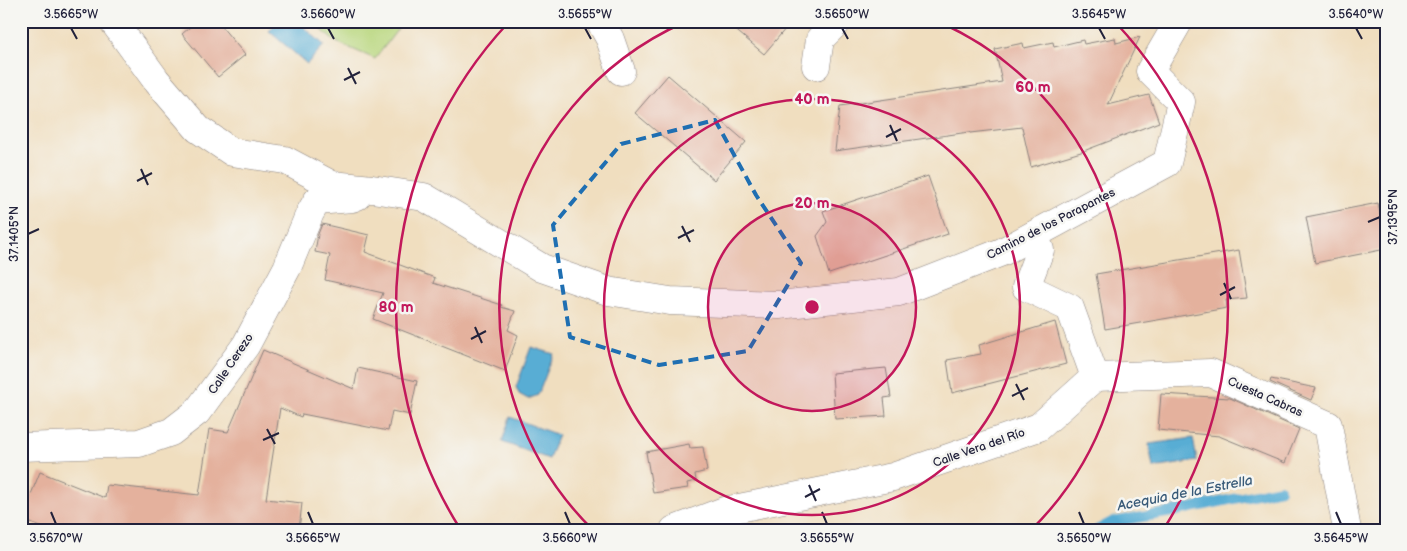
<svg xmlns="http://www.w3.org/2000/svg" width="1407" height="551" font-family="'Balsamiq Sans',sans-serif">
  <style>
    .green { fill: #b9d77e; stroke: #6e7c5c }
    .water { fill: #58add4; stroke: #3d6888 }
    .lines { fill: none; stroke-linecap: round; stroke-linejoin: round }
    .stream { stroke: #58add4; stroke-width: 10 }
    .building { fill: #e4b19d }
    .street-casing { stroke: #89807d; stroke-width: 29 }
    .street { stroke: #fff; stroke-width: 28 }
    .marked { fill: none; stroke: #1f6fb2; stroke-width: 4; stroke-dasharray: 10 6; stroke-linejoin: round }
    .ticks { fill: none; stroke: #22223b; stroke-width: 2 }
    .ring { fill: none; stroke: #c2185b; stroke-width: 2.5 }
    .labels { text-anchor: middle; dominant-baseline: central; stroke-width: 5; stroke-linejoin: round; paint-order: stroke }
    .street-label { font-size: 12px; fill: #22223b; stroke: #f6f6f2 }
    .water-label { font-size: 14px; font-style: italic; fill: #385a78; stroke: #f6f6f2 }
    .centre { fill: #c2185b; stroke: #f6f6f2; stroke-width: 2.5 }
    .ring-label { font-size: 15px; text-anchor: middle; font-weight: bold; fill: #c2185b; stroke: #f6f6f2; stroke-width: 5; stroke-linejoin: round; paint-order: stroke }
    .neatline { fill: none; stroke: #22223b; stroke-width: 2 }
    .ticks-label { font-size: 12px; text-anchor: middle; fill: #22223b }
  </style>
  <rect width="100%" height="100%" fill="#f6f6f2"/>
  <filter id="ink" filterUnits="userSpaceOnUse"><feTurbulence type="fractalNoise" baseFrequency=".02" numOctaves="2"/><feDisplacementMap in="SourceGraphic" scale="10" xChannelSelector="R" yChannelSelector="G"/><feConvolveMatrix kernelMatrix="1 2 1 2 8 2 1 2 1" color-interpolation-filters="sRGB"/></filter>
  <filter id="wash" filterUnits="userSpaceOnUse"><feTurbulence type="fractalNoise" baseFrequency=".0096" numOctaves="4" result="noise"/><feDisplacementMap in="SourceGraphic" scale="20" xChannelSelector="R" yChannelSelector="G"/><feGaussianBlur stdDeviation="1.12" result="paint"/><feColorMatrix in="noise" values="0 0 0 0 0 0 0 0 0 0 0 0 0 0 0 0 0 1.4 0 .05"/><feComposite in="paint" operator="in"/></filter>
  <g filter="url(#wash)">
    <rect width="100%" height="100%" fill="#f0debf"/>
    <polygon class="green" points="312,21 404,21 375,59 334,41"/>
    <g class="water">
      <polygon points="278,21 297,21 324,45 307,64 269,31"/>
      <polygon points="531,347 554,354 538,395 528,399 519,394 516,387"/>
      <polygon points="510,417 558,435 549,459 502,442"/>
      <polygon points="1193,438 1197,461 1153,468 1149,444"/>
    </g>
    <g class="lines">
      <polyline class="stream" points="1097,530 1112,522 1172,512 1280,489"/>
    </g>
    <g id="blocks">
      <g class="building">
        <polygon points="197,21 217,21 245,55 218,77 182,34"/>
        <polygon points="725,21 792,21 764,54"/>
        <polygon points="1140,37 1108,105 1149,95 1159,122 1081,152 1031,167 1022,127 970,133 969,132 835,151 840,106 1002,82 995,49 1023,43 1024,48 1053,42 1054,47 1083,40 1084,44 1115,38 1116,43"/>
        <polygon points="668,75 746,142 714,180 635,113"/>
        <polygon points="928,176 948,234 829,274 817,236 827,222 823,211"/>
        <polygon points="1378,203 1386,249 1315,263 1306,217"/>
        <polygon points="322,224 369,235 365,252 435,278 433,283 502,305 501,307 515,311 508,330 518,335 505,371 373,319 383,293 325,280 330,255 315,252 318,234"/>
        <polygon points="1239,250 1247,298 1226,300 1227,308 1105,329 1096,274"/>
        <polygon points="1055,322 1066,364 952,393 947,360 981,354 979,345"/>
        <polygon points="263,350 354,389 358,368 417,381 410,415 392,411 388,431 302,414 301,417 280,408 266,499 302,503 299,530 48,530 21,519 40,472 105,498 107,485 199,495 209,429 228,432"/>
        <polygon points="886,368 891,397 884,398 886,416 835,419 832,373"/>
        <polygon points="1271,379 1316,388 1311,400 1270,382"/>
        <polygon points="1161,394 1230,398 1299,429 1285,463 1219,436 1158,430"/>
        <polygon points="689,444 690,448 703,447 707,471 695,474 696,481 687,483 688,488 653,493 646,452"/>
      </g>
    </g>
  </g>
  <g filter="url(#ink)">
    <use href="#blocks" fill-opacity="0" stroke="#89807d" stroke-width="1"/>
    <g class="lines">
      <g class="street-casing">
        <g id="street">
          <polyline points="113,21 156,80 198,129 232,152 285,160 332,185 372,189 424,197 542,268 608,291 670,301 779,305 899,292 1002,252 1167,163 1181,102 1150,71 1179,21"/>
          <polyline points="600,21 610,39 621,71"/>
          <polyline points="816,66 820,39 838,21"/>
          <polyline points="1034,235 1040,250 1026,287 1070,308 1095,377"/>
          <polyline points="1095,377 1211,373 1328,425 1347,530"/>
          <polyline points="21,447 139,443 171,432 197,412 246,345 287,268 310,213 317,201 352,198 357,196"/>
          <polyline points="674,530 724,511 893,477 1039,427 1095,377"/>
        </g>
      </g>
      <use href="#street" class="street"/>
    </g>
  </g>
  <path class="marked" d="M715,120l41,75 45,68 -53,88 -89,14 -89,-28 -17,-112 68,-81z"/>
  <path class="ticks" d="M71,28l6,11M328,28l6,11M585,28l6,11M842,28l6,11M1099,28l6,11M1356,28l6,11M348,68l8,16M344,80l16,-8M890,125l7,16M886,137l15,-8M141,169l7,16M137,181l15,-8M1368,222l12,-5M682,226l8,16M28,234l11,-5M678,238l16,-8M1224,283l7,16M1220,295l15,-8M475,327l7,16M471,339l15,-8M1016,384l8,16M1012,396l16,-8M267,429l8,15M263,440l16,-7M809,485l7,16M805,497l15,-8M51,512l5,12M308,512l5,12M565,512l5,12M822,512l5,12M1079,512l5,12M1336,512l5,12"/>
  <circle cx="812" cy="307" r="104" fill="#c2185b" fill-opacity=".12"/>
  <g class="ring">
    <circle cx="812" cy="307" r="104"/>
    <circle cx="812" cy="307" r="208"/>
    <path d="M593 530A312 312 0 0 1 685 22M939 22A312 312 0 0 1 1031 530"/>
    <path d="M459 527A416 416 0 0 1 508 23M1116 23A416 416 0 0 1 1165 527"/>
  </g>
  <g class="labels">
    <g class="street-label">
      <text transform="translate(1051 224) rotate(-27)">Camino de los Parapantes</text>
      <text transform="translate(231 364) rotate(-56)">Calle Cerezo</text>
      <text transform="translate(1265 397) rotate(24)">Cuesta Cabras</text>
      <text transform="translate(979 448) rotate(-19)">Calle Vera del Río</text>
    </g>
    <g class="water-label">
      <text transform="translate(1185 493) rotate(-11)">Acequia de la Estrella</text>
    </g>
  </g>
  <circle cx="812" cy="307" r="8" class="centre"/>
  <g class="ring-label">
    <text x="1033" y="92">60 m</text>
    <text x="812" y="104">40 m</text>
    <text x="812" y="208">20 m</text>
    <text x="396" y="312">80 m</text>
  </g>
  <rect width="1407" height="551" fill="none" stroke="#f6f6f2" stroke-width="55"/>
  <rect x="28" y="28" width="1352" height="496" class="neatline"/>
  <g class="ticks-label">
    <text x="71" y="18">3.5665°W</text>
    <text x="328" y="18">3.5660°W</text>
    <text x="585" y="18">3.5655°W</text>
    <text x="842" y="18">3.5650°W</text>
    <text x="1099" y="18">3.5645°W</text>
    <text x="1356" y="18">3.5640°W</text>
    <text transform="translate(1393 217) rotate(-90)" y="4">37.1395°N</text>
    <text transform="translate(14 234) rotate(-90)" y="4">37.1405°N</text>
    <text x="56" y="542">3.5670°W</text>
    <text x="313" y="542">3.5665°W</text>
    <text x="570" y="542">3.5660°W</text>
    <text x="827" y="542">3.5655°W</text>
    <text x="1084" y="542">3.5650°W</text>
    <text x="1341" y="542">3.5645°W</text>
  </g>
</svg>
